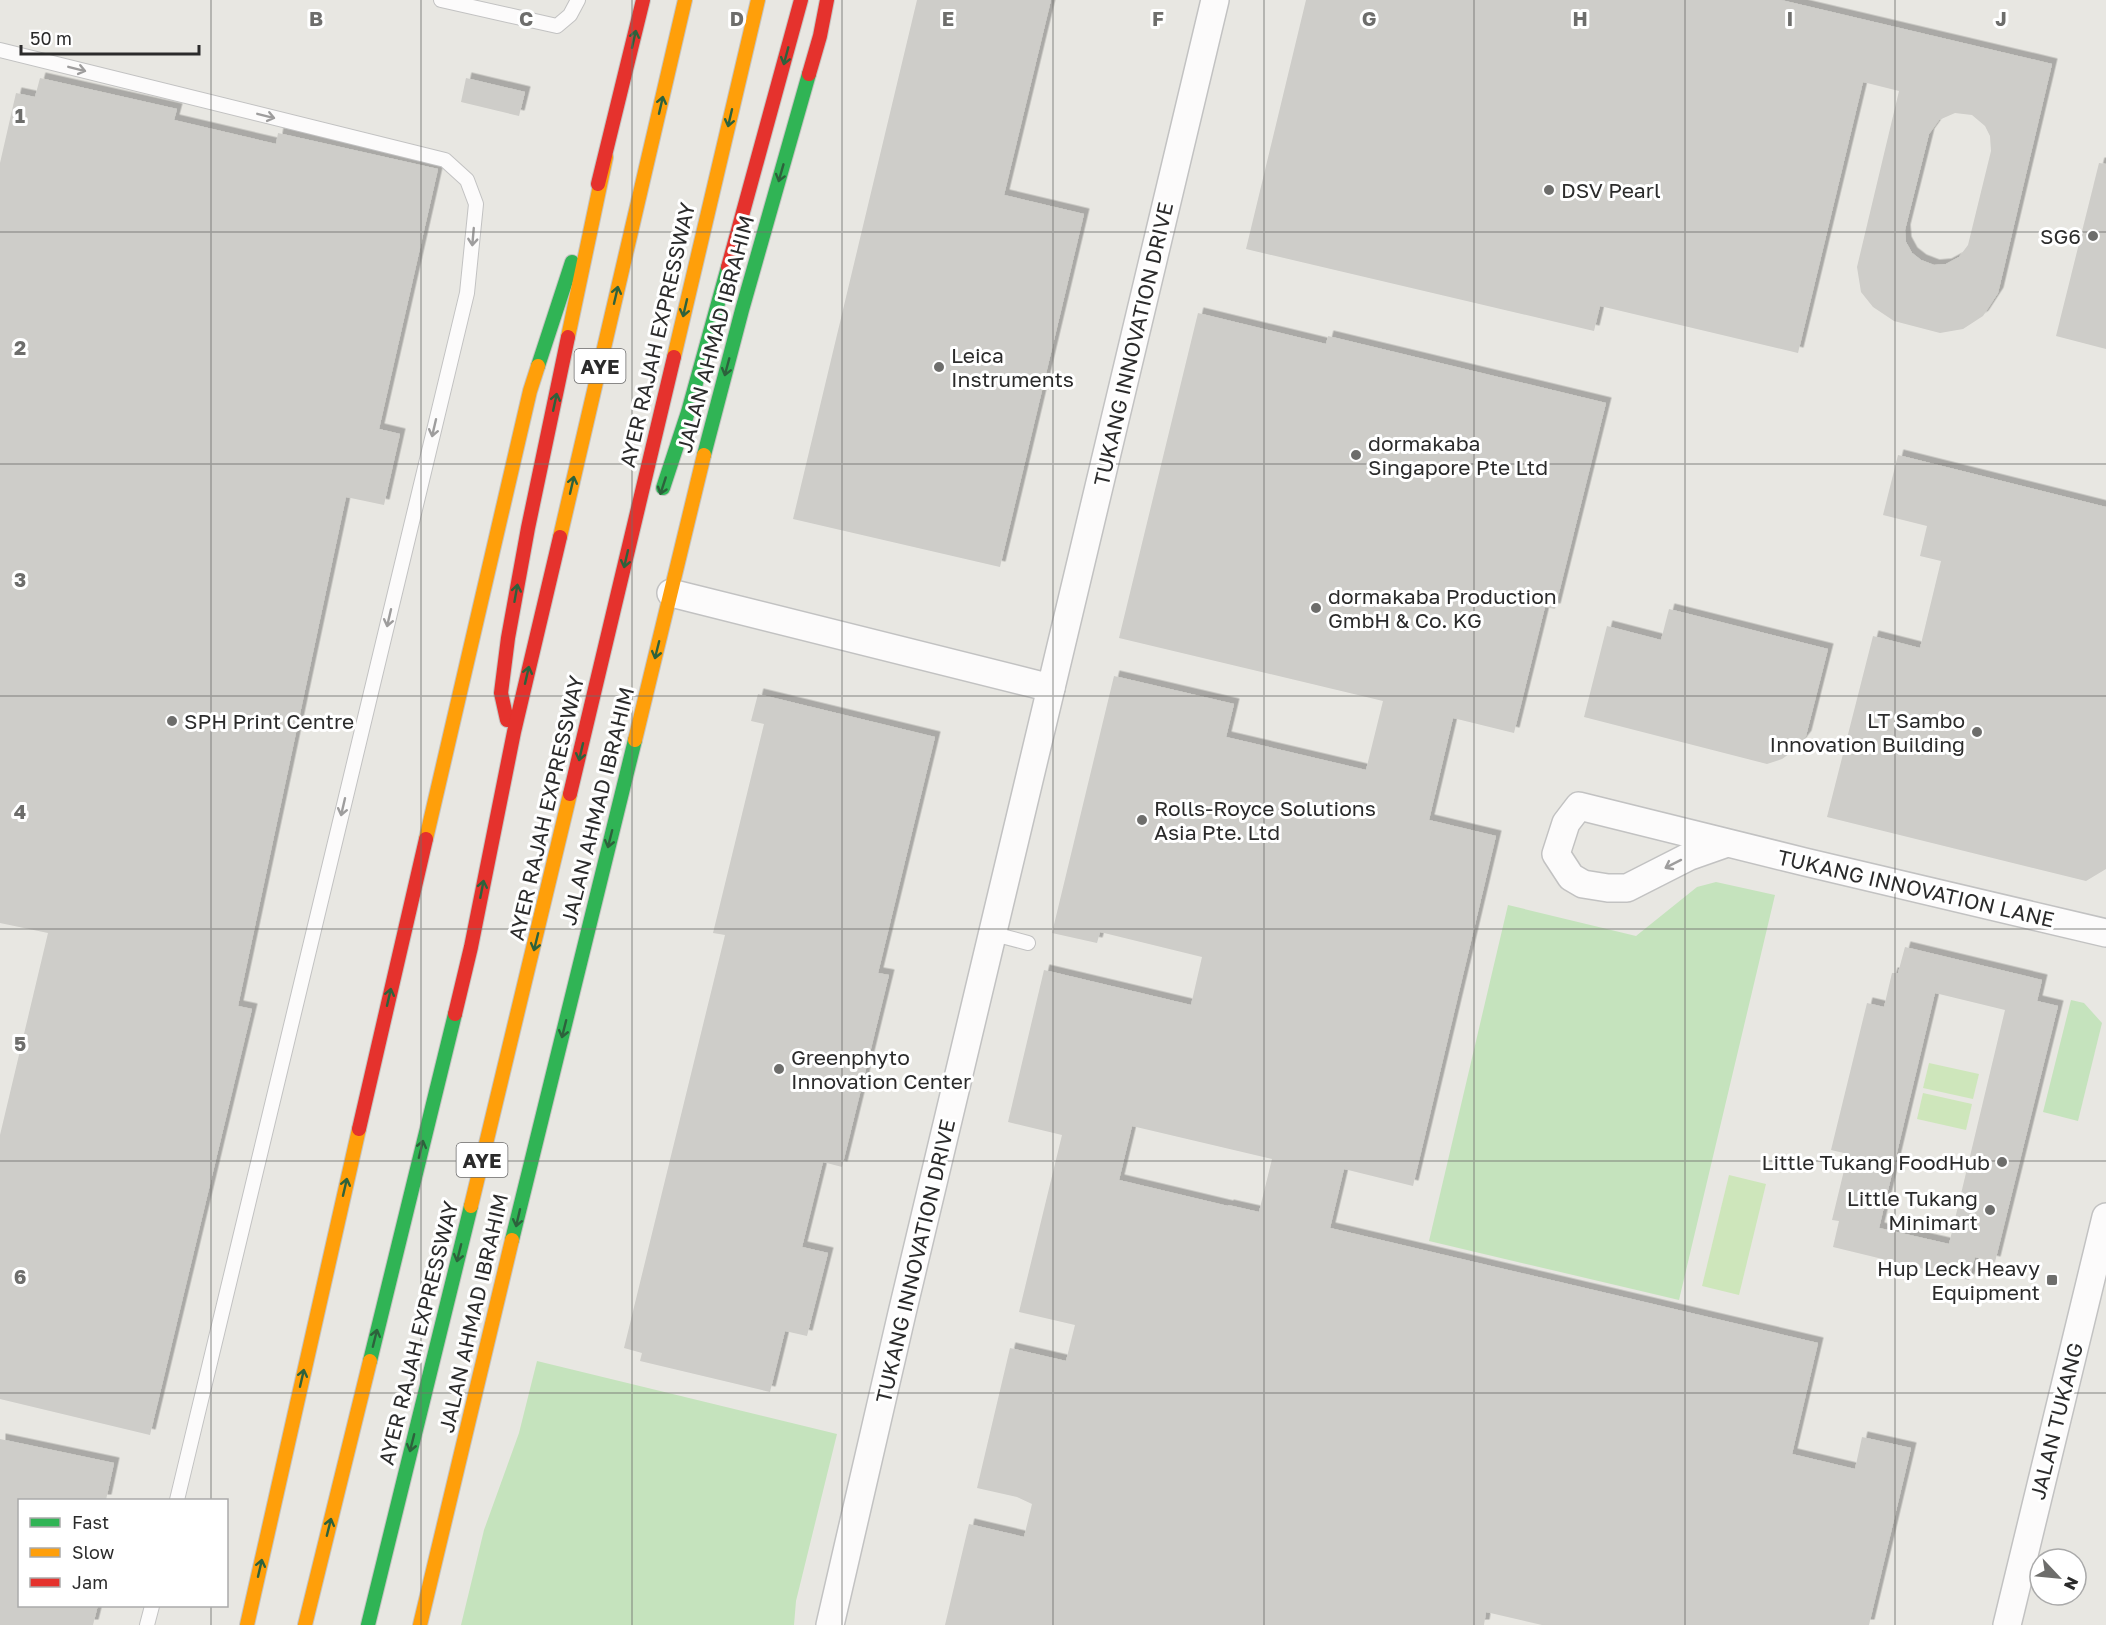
<svg xmlns="http://www.w3.org/2000/svg" width="2106" height="1625" font-family="'Golos Text',sans-serif">
  <style>
    .green { fill: #c5e3bd }
    .pitch { fill: #cee6bb }
    .building { fill: #cecdc9; fill-rule: evenodd; filter: url(#shadow) }
    .lines { fill: none; stroke-linecap: round; stroke-linejoin: round }
    .lane-casing { stroke: #c2c2c2; stroke-width: 16 }
    .street-casing { stroke: #c2c2c2; stroke-width: 30 }
    .fast-casing { stroke: #c5c4c2; stroke-width: 16 }
    .slow-casing { stroke: #c5c4c2; stroke-width: 16 }
    .jam-casing { stroke: #c5c4c2; stroke-width: 16 }
    .lane { stroke: #fcfbfb; stroke-width: 14 }
    .street { stroke: #fcfbfb; stroke-width: 27 }
    .fast { stroke: #30b455; stroke-width: 14 }
    .slow { stroke: #ff9f0a; stroke-width: 14 }
    .jam { stroke: #e5322d; stroke-width: 14 }
    .oneway { stroke: #2d623c }
    .oneway2 { stroke: #9e9d9d }
    .grid { fill: none; stroke: #6d6d6b; stroke-width: 1.5; stroke-opacity: 0.55 }
    .poi-dot { fill: #6d6d6b; stroke: #fff; stroke-width: 2 }
    .labels { text-anchor: middle; dominant-baseline: central; stroke-width: 6; stroke-linejoin: round; paint-order: stroke }
    .shield { fill: #fff; stroke: #6b6b6b; stroke-width: 1.5 }
    .shield-label { font-size: 20px; font-weight: bold; fill: #2b2b2b }
    .poi-label { font-size: 21px; fill: #2b2b2b; stroke: #fff; text-anchor: start }
    .street-label { font-size: 21px; fill: #2b2b2b; stroke: #fff }
    .grid-label { font-size: 20px; text-anchor: middle; font-weight: bold; fill: #6d6d6b; stroke: #fff; stroke-width: 6; stroke-linejoin: round; paint-order: stroke }
  </style>
  <defs>
    <filter id="shadow"><feDropShadow dx="5.5" dy="-5.5" stdDeviation="0" flood-color="#0004"/></filter>
  </defs>
  <rect width="100%" height="100%" fill="#e8e7e2"/>
  <g class="green">
    <polygon points="1716,882 1775,895 1679,1300 1429,1241 1508,905 1636,936 1697,887"/>
    <polygon points="2071,1000 2084,1003 2102,1023 2078,1121 2043,1112"/>
    <polygon points="537,1361 837,1434 796,1601 794,1625 461,1625 484,1530 519,1433"/>
  </g>
  <g class="pitch">
    <polygon points="1929,1063 1979,1074 1973,1099 1923,1088"/>
    <polygon points="1923,1093 1972,1104 1966,1130 1917,1119"/>
    <polygon points="1729,1175 1766,1184 1739,1295 1702,1286"/>
  </g>
  <g class="building">
    <polygon points="917,0 1051,0 1004,195 1084,214 1000,567 793,519"/>
    <path d="M1306,0h475l271,64 -54,229 -15,23 -20,13 -23,4 -46,-12 -21,-14 -12,-15 -4,-25 42,-176 -36,-9 -65,271 -198,-47 -6,25 -348,-82zM1955,113l17,2 13,11 5,10 1,15 -23,94 -9,12 -13,7 -12,1 -13,-5 -9,-7 -6,-11 -1,-12 24,-96 10,-14z"/>
    <polygon points="40,78 177,109 174,120 276,144 278,133 438,169 379,429 400,434 384,505 346,497 238,1006 252,1009 150,1435 0,1399 0,1135 48,933 0,923 0,163 16,93 35,97"/>
    <polygon points="466,78 525,92 519,116 461,102"/>
    <polygon points="2099,163 2106,164 2106,349 2056,336"/>
    <path d="M1198,313l128,31 2,-8 278,67 -51,206 -10,-2 -31,126 -61,-15 -24,102 67,16 -83,350 -69,-17 -14,59 488,115 -26,111 63,15 7,-32 49,11 -42,177h-327l-56,-13 -2,13h-539l24,-101 55,13 8,-33 -15,-7 -40,-9 33,-140 56,13 9,-36 -56,-13 43,-177 -54,-13 36,-152 147,35 11,-48 -102,-25 -3,11 -45,-10 62,-257 120,28 -8,33 140,33 17,-69 -264,-63zM1132,1126l140,33 -13,53 -31,-7v1l-109,-26z"/>
    <polygon points="1898,455 2106,507 2106,869 2086,881 1827,817 1873,636 1920,648 1941,561 1920,556 1927,526 1883,515"/>
    <polygon points="1669,609 1828,649 1806,736 1796,749 1782,759 1767,764 1584,717 1607,626 1661,640"/>
    <polygon points="758,694 935,737 878,973 889,975 842,1167 823,1162 802,1247 828,1253 807,1336 785,1331 770,1392 640,1361 642,1353 624,1348 725,935 713,933 764,724 751,721"/>
    <path d="M1905,947l137,33 -5,21 21,5 -63,256 -20,-5 -6,23 -136,-33 6,-26 -7,-1 16,-66 -17,-4 36,-147 17,4 8,-34h6zM1935,993l70,17 -56,234 -70,-16z"/>
    <polygon points="0,1439 114,1463 106,1500 20,1500 20,1605 98,1605 93,1625 0,1625"/>
  </g>
  <g class="lines">
    <g class="lane-casing">
      <g id="lane">
        <polyline points="441,0 557,26 570,15 578,0"/>
        <polyline points="0,50 445,160 467,180 476,204 467,293 177,1500"/>
        <polyline points="994,934 1028,943"/>
        <polyline points="147,1625 152,1606"/>
      </g>
    </g>
    <g class="street-casing">
      <g id="street">
        <polyline points="671,593 1051,688"/>
        <polyline points="1727,843 1690,856 1627,888 1608,888 1583,884 1571,877 1556,854 1566,823 1579,806 1805,862 2106,933"/>
        <polyline points="830,1625 902,1313 1215,0"/>
        <polyline points="2007,1625 2106,1217"/>
      </g>
    </g>
    <g class="fast-casing">
      <g id="fast">
        <polyline points="538,366 572,262"/>
        <polyline points="704,455 742,310 809,74"/>
        <polyline points="663,488 688,412 728,267"/>
        <polyline points="512,1240 635,740"/>
        <polyline points="370,1361 455,1014"/>
        <polyline points="368,1625 471,1206"/>
      </g>
    </g>
    <g class="slow-casing">
      <g id="slow">
        <polyline points="568,337 606,157"/>
        <polyline points="674,357 758,0"/>
        <polyline points="560,537 685,0"/>
        <polyline points="635,740 704,455"/>
        <polyline points="426,839 530,391 538,366"/>
        <polyline points="471,1206 570,794"/>
        <polyline points="247,1625 359,1129"/>
        <polyline points="305,1625 370,1361"/>
        <polyline points="420,1625 512,1240"/>
      </g>
    </g>
    <g class="jam-casing">
      <g id="jam">
        <polyline points="809,74 820,36 827,0"/>
        <polyline points="598,184 643,0"/>
        <polyline points="728,267 801,0"/>
        <polyline points="507,720 501,693 508,638 528,528 568,337"/>
        <polyline points="570,794 674,357"/>
        <polyline points="455,1014 471,947 514,732 560,537"/>
        <polyline points="359,1129 426,839"/>
      </g>
    </g>
    <use href="#lane" class="lane"/>
    <use href="#street" class="street"/>
    <use href="#fast" class="fast"/>
    <use href="#slow" class="slow"/>
    <use href="#jam" class="jam"/>
  </g>
  <defs><path id="oneway-shaft" d="M-6 0H5M1.5-3L5.5 0L1.5 3" fill="none" stroke-width="1.6" stroke-linecap="round" stroke-linejoin="round" transform="scale(1.5)"/></defs>
  <g class="oneway">
    <use href="#oneway-shaft" transform="translate(634 39) rotate(-77)"/>
    <use href="#oneway-shaft" transform="translate(786 56) rotate(105)"/>
    <use href="#oneway-shaft" transform="translate(661 105) rotate(-77)"/>
    <use href="#oneway-shaft" transform="translate(730 118) rotate(103)"/>
    <use href="#oneway-shaft" transform="translate(781 173) rotate(106)"/>
    <use href="#oneway-shaft" transform="translate(616 295) rotate(-77)"/>
    <use href="#oneway-shaft" transform="translate(685 308) rotate(103)"/>
    <use href="#oneway-shaft" transform="translate(727 367) rotate(105)"/>
    <use href="#oneway-shaft" transform="translate(555 402) rotate(-78)"/>
    <use href="#oneway-shaft" transform="translate(572 485) rotate(-77)"/>
    <use href="#oneway-shaft" transform="translate(663 486) rotate(108)"/>
    <use href="#oneway-shaft" transform="translate(626 559) rotate(103)"/>
    <use href="#oneway-shaft" transform="translate(516 593) rotate(-80)"/>
    <use href="#oneway-shaft" transform="translate(657 650) rotate(104)"/>
    <use href="#oneway-shaft" transform="translate(527 675) rotate(-77)"/>
    <use href="#oneway-shaft" transform="translate(581 752) rotate(103)"/>
    <use href="#oneway-shaft" transform="translate(610 839) rotate(104)"/>
    <use href="#oneway-shaft" transform="translate(482 889) rotate(-79)"/>
    <use href="#oneway-shaft" transform="translate(536 942) rotate(104)"/>
    <use href="#oneway-shaft" transform="translate(389 997) rotate(-77)"/>
    <use href="#oneway-shaft" transform="translate(564 1029) rotate(104)"/>
    <use href="#oneway-shaft" transform="translate(421 1149) rotate(-76)"/>
    <use href="#oneway-shaft" transform="translate(345 1187) rotate(-77)"/>
    <use href="#oneway-shaft" transform="translate(518 1218) rotate(103)"/>
    <use href="#oneway-shaft" transform="translate(459 1253) rotate(104)"/>
    <use href="#oneway-shaft" transform="translate(375 1338) rotate(-76)"/>
    <use href="#oneway-shaft" transform="translate(302 1378) rotate(-77)"/>
    <use href="#oneway-shaft" transform="translate(412 1443) rotate(104)"/>
    <use href="#oneway-shaft" transform="translate(329 1527) rotate(-76)"/>
    <use href="#oneway-shaft" transform="translate(260 1568) rotate(-77)"/>
  </g>
  <g class="oneway2">
    <use href="#oneway-shaft" transform="translate(77 69) rotate(14)"/>
    <use href="#oneway-shaft" transform="translate(266 116) rotate(14)"/>
    <use href="#oneway-shaft" transform="translate(473 237) rotate(95)"/>
    <use href="#oneway-shaft" transform="translate(434 428) rotate(103)"/>
    <use href="#oneway-shaft" transform="translate(389 618) rotate(103)"/>
    <use href="#oneway-shaft" transform="translate(343 807) rotate(103)"/>
    <use href="#oneway-shaft" transform="translate(1673 864) rotate(153)"/>
  </g>
  <path class="grid" d="M211,0v1500M421,0v1625M632,0v1625M842,0v1625M1053,0v1625M1264,0v1625M1474,0v1625M1685,0v1625M1895,0v1625M0,232h2106M0,464h2106M0,696h2106M0,929h2106M0,1161h2106M0,1393h2106M211,1606v19"/>
  <g class="poi-dot">
    <circle cx="1549" cy="190" r="6"/>
    <circle cx="2093" cy="236" r="6"/>
    <circle cx="939" cy="367" r="6"/>
    <circle cx="1356" cy="455" r="6"/>
    <circle cx="1316" cy="608" r="6"/>
    <circle cx="172" cy="721" r="6"/>
    <circle cx="1977" cy="732" r="6"/>
    <circle cx="1142" cy="820" r="6"/>
    <circle cx="779" cy="1069" r="6"/>
    <circle cx="2002" cy="1162" r="6"/>
    <circle cx="1990" cy="1210" r="6"/>
    <rect x="2046" y="1274" width="12" height="12" rx="3"/>
  </g>
  <g class="labels">
    <g class="shield">
      <rect x="574.5" y="349" width="51" height="34" rx="4.5"/>
      <rect x="456.5" y="1143" width="51" height="34" rx="4.5"/>
    </g>
    <g class="shield-label">
      <text x="600" y="366">AYE</text>
      <text x="482" y="1160">AYE</text>
    </g>
    <g class="poi-label">
      <text x="1561" y="190">DSV Pearl</text>
      <text x="2081" y="236" text-anchor="end">SG6</text>
      <text x="951" y="355">Leica<tspan x="951" dy="24">Instruments</tspan></text>
      <text x="1368" y="443">dormakaba<tspan x="1368" dy="24">Singapore Pte Ltd</tspan></text>
      <text x="1328" y="596">dormakaba Production<tspan x="1328" dy="24">GmbH &amp; Co. KG</tspan></text>
      <text x="1965" y="720" text-anchor="end">LT Sambo<tspan x="1965" dy="24">Innovation Building</tspan></text>
      <text x="184" y="721">SPH Print Centre</text>
      <text x="1154" y="808">Rolls-Royce Solutions<tspan x="1154" dy="24">Asia Pte. Ltd</tspan></text>
      <text x="791" y="1057">Greenphyto<tspan x="791" dy="24">Innovation Center</tspan></text>
      <text x="1990" y="1162" text-anchor="end">Little Tukang FoodHub</text>
      <text x="1978" y="1198" text-anchor="end">Little Tukang<tspan x="1978" dy="24">Minimart</tspan></text>
      <text x="2040" y="1268" text-anchor="end">Hup Leck Heavy<tspan x="2040" dy="24">Equipment</tspan></text>
    </g>
    <g class="street-label">
      <text transform="translate(715 334) rotate(-75)">JALAN AHMAD IBRAHIM</text>
      <text transform="translate(657 335) rotate(-77)">AYER RAJAH EXPRESSWAY</text>
      <text transform="translate(1133 344) rotate(-77)">TUKANG INNOVATION DRIVE</text>
      <text transform="translate(597 806) rotate(-76)">JALAN AHMAD IBRAHIM</text>
      <text transform="translate(546 808) rotate(-77)">AYER RAJAH EXPRESSWAY</text>
      <text transform="translate(1916 888) rotate(13)">TUKANG INNOVATION LANE</text>
      <text transform="translate(915 1261) rotate(-77)">TUKANG INNOVATION DRIVE</text>
      <text transform="translate(473 1313) rotate(-77)">JALAN AHMAD IBRAHIM</text>
      <text transform="translate(418 1333) rotate(-76)">AYER RAJAH EXPRESSWAY</text>
      <text transform="translate(2056 1421) rotate(-76)">JALAN TUKANG</text>
    </g>
  </g>
  <g class="grid-label">
    <text x="316" y="26">B</text>
    <text x="526" y="26">C</text>
    <text x="737" y="26">D</text>
    <text x="948" y="26">E</text>
    <text x="1158" y="26">F</text>
    <text x="1369" y="26">G</text>
    <text x="1580" y="26">H</text>
    <text x="1790" y="26">I</text>
    <text x="2001" y="26">J</text>
    <text x="20" y="123">1</text>
    <text x="20" y="355">2</text>
    <text x="20" y="587">3</text>
    <text x="20" y="819">4</text>
    <text x="20" y="1051">5</text>
    <text x="20" y="1284">6</text>
  </g>
  <rect x="18" y="1499" width="210" height="108" fill="#ffffff" stroke="#aaaaaa" stroke-width="1.5"/>
  <rect x="30" y="1518" width="30" height="9" fill="#30b455" stroke="#aaaaaa" stroke-width="1.5"/>
  <text x="72" y="1529" font-size="18" fill="#2b2b2b">Fast</text>
  <rect x="30" y="1548" width="30" height="9" fill="#ff9f0a" stroke="#aaaaaa" stroke-width="1.5"/>
  <text x="72" y="1559" font-size="18" fill="#2b2b2b">Slow</text>
  <rect x="30" y="1578" width="30" height="9" fill="#e5322d" stroke="#aaaaaa" stroke-width="1.5"/>
  <text x="72" y="1589" font-size="18" fill="#2b2b2b">Jam</text>
  <g transform="translate(2058 1577) rotate(116)"><circle r="28" fill="#ffffff" stroke="#aaaaaa" stroke-width="1.5"/>
  <path d="M0-4.5L10 22L0 15L-10 22Z" fill="#6d6d6b"/>
  <text y="-9" font-size="16" font-weight="bold" text-anchor="middle" fill="#2b2b2b">N</text>
  </g>
  <path d="M21 45v9h178v-9" fill="none" stroke="#2b2b2b" stroke-width="3"/>
  <text x="30" y="45" font-size="18" fill="#2b2b2b" stroke="#ffffff" stroke-width="4.5" paint-order="stroke">50 m</text>
</svg>
